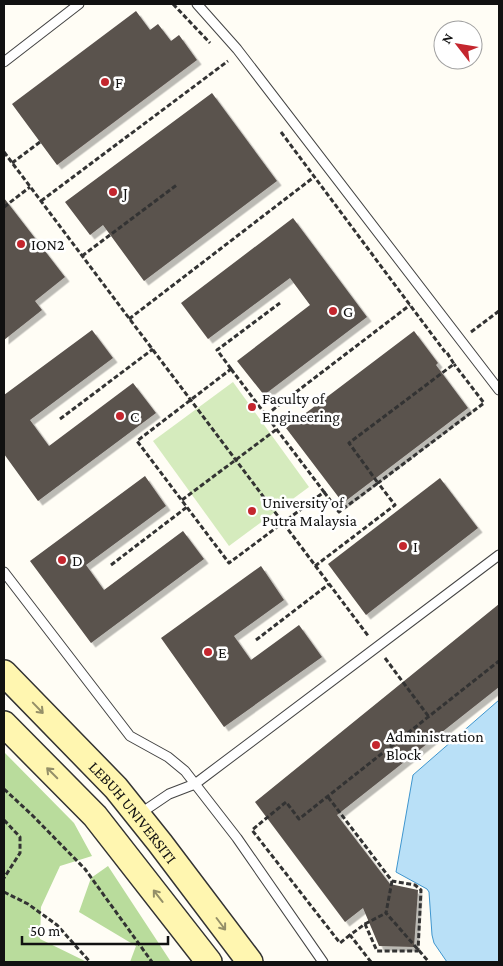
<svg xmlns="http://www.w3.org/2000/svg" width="503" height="966" font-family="'Crimson Pro',serif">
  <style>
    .green { fill: #d5ebbd }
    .forest { fill: #b9dc9c }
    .water { fill: #b9e0f7; stroke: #3f96cf }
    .building { fill: #5a524d; filter: url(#shadow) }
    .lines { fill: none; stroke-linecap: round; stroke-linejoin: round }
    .lane-casing { stroke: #444; stroke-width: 11 }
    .secondary-casing { stroke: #333; stroke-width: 28 }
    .path { stroke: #333; stroke-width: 3; stroke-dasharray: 5 2.5; stroke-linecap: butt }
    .lane { stroke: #fff; stroke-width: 9 }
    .secondary { stroke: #fff6b0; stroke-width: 25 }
    .oneway { stroke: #948f68 }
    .poi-dot { fill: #c4262e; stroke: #fff; stroke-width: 2 }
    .labels { text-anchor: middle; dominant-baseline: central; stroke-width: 5; stroke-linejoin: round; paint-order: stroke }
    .poi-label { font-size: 16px; fill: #111; stroke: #fff; text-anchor: start }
    .street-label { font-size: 16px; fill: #111; stroke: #fff }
  </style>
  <defs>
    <filter id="shadow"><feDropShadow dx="4.5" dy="4.5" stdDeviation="0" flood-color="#0004"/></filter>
  </defs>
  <rect width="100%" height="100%" fill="#fffdf5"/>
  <polygon class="green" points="233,382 309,487 229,546 153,441"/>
  <g class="forest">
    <polygon points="4,752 74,823 92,856 60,866 41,907 40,939 87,962 4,962"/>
    <polygon points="108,866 171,962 130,962 136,946 79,912 91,878"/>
  </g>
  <polygon class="water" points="499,700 499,962 447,962 434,943 432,935 429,892 427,889 396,872 413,775"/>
  <g class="building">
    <polygon points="136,11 150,30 158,24 171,41 179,35 197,60 57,165 12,104"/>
    <polygon points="212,93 277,181 144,281 103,225 90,235 65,202"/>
    <polygon points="4,198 65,277 35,301 42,310 4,340"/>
    <polygon points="293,218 367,317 264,395 237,361 310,305 290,278 208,339 181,303"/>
    <polygon points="92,330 113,358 30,420 49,446 133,383 156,413 38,501 4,454 4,395"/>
    <polygon points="414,331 438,363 436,365 468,408 343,503 286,428"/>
    <polygon points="145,476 166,506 86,565 104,590 183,531 204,559 91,643 30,561"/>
    <polygon points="440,478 478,528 366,615 328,564"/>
    <polygon points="261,566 284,600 234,636 251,660 299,625 322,657 224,727 161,638"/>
    <polygon points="499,604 499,687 337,815 390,884 418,890 414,947 379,946 363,908 345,922 255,802"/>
  </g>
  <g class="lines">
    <g class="lane-casing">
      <g id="lane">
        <polyline points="197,4 237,49 499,390"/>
        <polyline points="4,62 79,4"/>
        <polyline points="4,572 130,736 168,757 185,771 237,838 323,962"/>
        <polyline points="138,815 169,794 195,784 499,555"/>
      </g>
    </g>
    <g class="secondary-casing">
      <g id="secondary">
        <path id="s1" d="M4,673l112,115 44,55 90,119"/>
        <polyline points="4,724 95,816 209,962"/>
      </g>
    </g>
    <g class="path">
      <polyline points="173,4 210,43"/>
      <polyline points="281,132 445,352"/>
      <polyline points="4,152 369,637"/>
      <polyline points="12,163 40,142"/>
      <polyline points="41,201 228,61"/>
      <polyline points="4,207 30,187"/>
      <polyline points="82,256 178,184"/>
      <polyline points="129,319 314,177"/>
      <polyline points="471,332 499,311"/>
      <polygon points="231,369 324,492 229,563 137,441"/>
      <polyline points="231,369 217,350 280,303"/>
      <polyline points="266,415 410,305"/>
      <polyline points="60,419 153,349"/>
      <polyline points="324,492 339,512 378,483 349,443 454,364 446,351"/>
      <polyline points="182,500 277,429"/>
      <polyline points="111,565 187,507"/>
      <polyline points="315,566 395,505 378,483 484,403 454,364"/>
      <polyline points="256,640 329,584"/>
      <polyline points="385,658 429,717"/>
      <polyline points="4,789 32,815 85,869 152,962"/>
      <polyline points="328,797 392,881 415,885 421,890 418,951"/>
      <polyline points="4,820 20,837 20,853 4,878"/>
      <polyline points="392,881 386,913 429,962"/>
      <polyline points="4,892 28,904 57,925 90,962"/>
      <polyline points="365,924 386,913"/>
      <polyline points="350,935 340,943 252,830 286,802 299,819 499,661"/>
      <polyline points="371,962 350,935 365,924 377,951 418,951"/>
    </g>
    <use href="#lane" class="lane"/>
    <use href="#secondary" class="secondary"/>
  </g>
  <defs><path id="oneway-shaft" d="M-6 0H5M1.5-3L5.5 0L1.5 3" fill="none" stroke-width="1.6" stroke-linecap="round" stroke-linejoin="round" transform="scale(1.25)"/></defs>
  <g class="oneway">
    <use href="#oneway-shaft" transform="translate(38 708) rotate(46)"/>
    <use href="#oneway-shaft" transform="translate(52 773) rotate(-135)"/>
    <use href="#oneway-shaft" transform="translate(158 896) rotate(-128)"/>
    <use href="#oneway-shaft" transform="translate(221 924) rotate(53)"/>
  </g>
  <g class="poi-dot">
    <circle cx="105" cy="82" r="5"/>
    <circle cx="113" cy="192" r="5"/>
    <circle cx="21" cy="244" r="5"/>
    <circle cx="333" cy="311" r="5"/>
    <circle cx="252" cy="407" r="5"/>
    <circle cx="120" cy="416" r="5"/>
    <circle cx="252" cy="511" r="5"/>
    <circle cx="403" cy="546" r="5"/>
    <circle cx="62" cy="560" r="5"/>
    <circle cx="208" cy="652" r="5"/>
    <circle cx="376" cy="745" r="5"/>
  </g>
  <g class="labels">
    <g class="poi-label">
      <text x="115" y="82">F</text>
      <text x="123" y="192">J</text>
      <text x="31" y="244">ION2</text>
      <text x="343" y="311">G</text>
      <text x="262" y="398">Faculty of<tspan x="262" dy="18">Engineering</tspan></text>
      <text x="130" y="416">C</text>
      <text x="262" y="502">University of<tspan x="262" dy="18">Putra Malaysia</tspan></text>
      <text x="413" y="546">I</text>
      <text x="72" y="560">D</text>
      <text x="218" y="652">E</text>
      <text x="386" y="736">Administration<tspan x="386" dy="18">Block</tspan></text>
    </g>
    <g class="street-label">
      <text stroke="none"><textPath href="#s1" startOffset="190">LEBUH UNIVERSITI</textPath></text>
    </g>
  </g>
  <rect width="503" height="966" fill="none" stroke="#111111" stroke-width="10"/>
  <g transform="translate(458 45) rotate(301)"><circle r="24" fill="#ffffff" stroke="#a0a0a0"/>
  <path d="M0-4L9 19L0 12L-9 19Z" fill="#c4262e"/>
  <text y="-8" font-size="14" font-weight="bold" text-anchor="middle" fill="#111111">N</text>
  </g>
  <path d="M22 936v8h146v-8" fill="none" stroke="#111111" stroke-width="2.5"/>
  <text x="30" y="936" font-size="15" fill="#111111" stroke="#ffffff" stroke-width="4" paint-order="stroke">50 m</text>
</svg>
